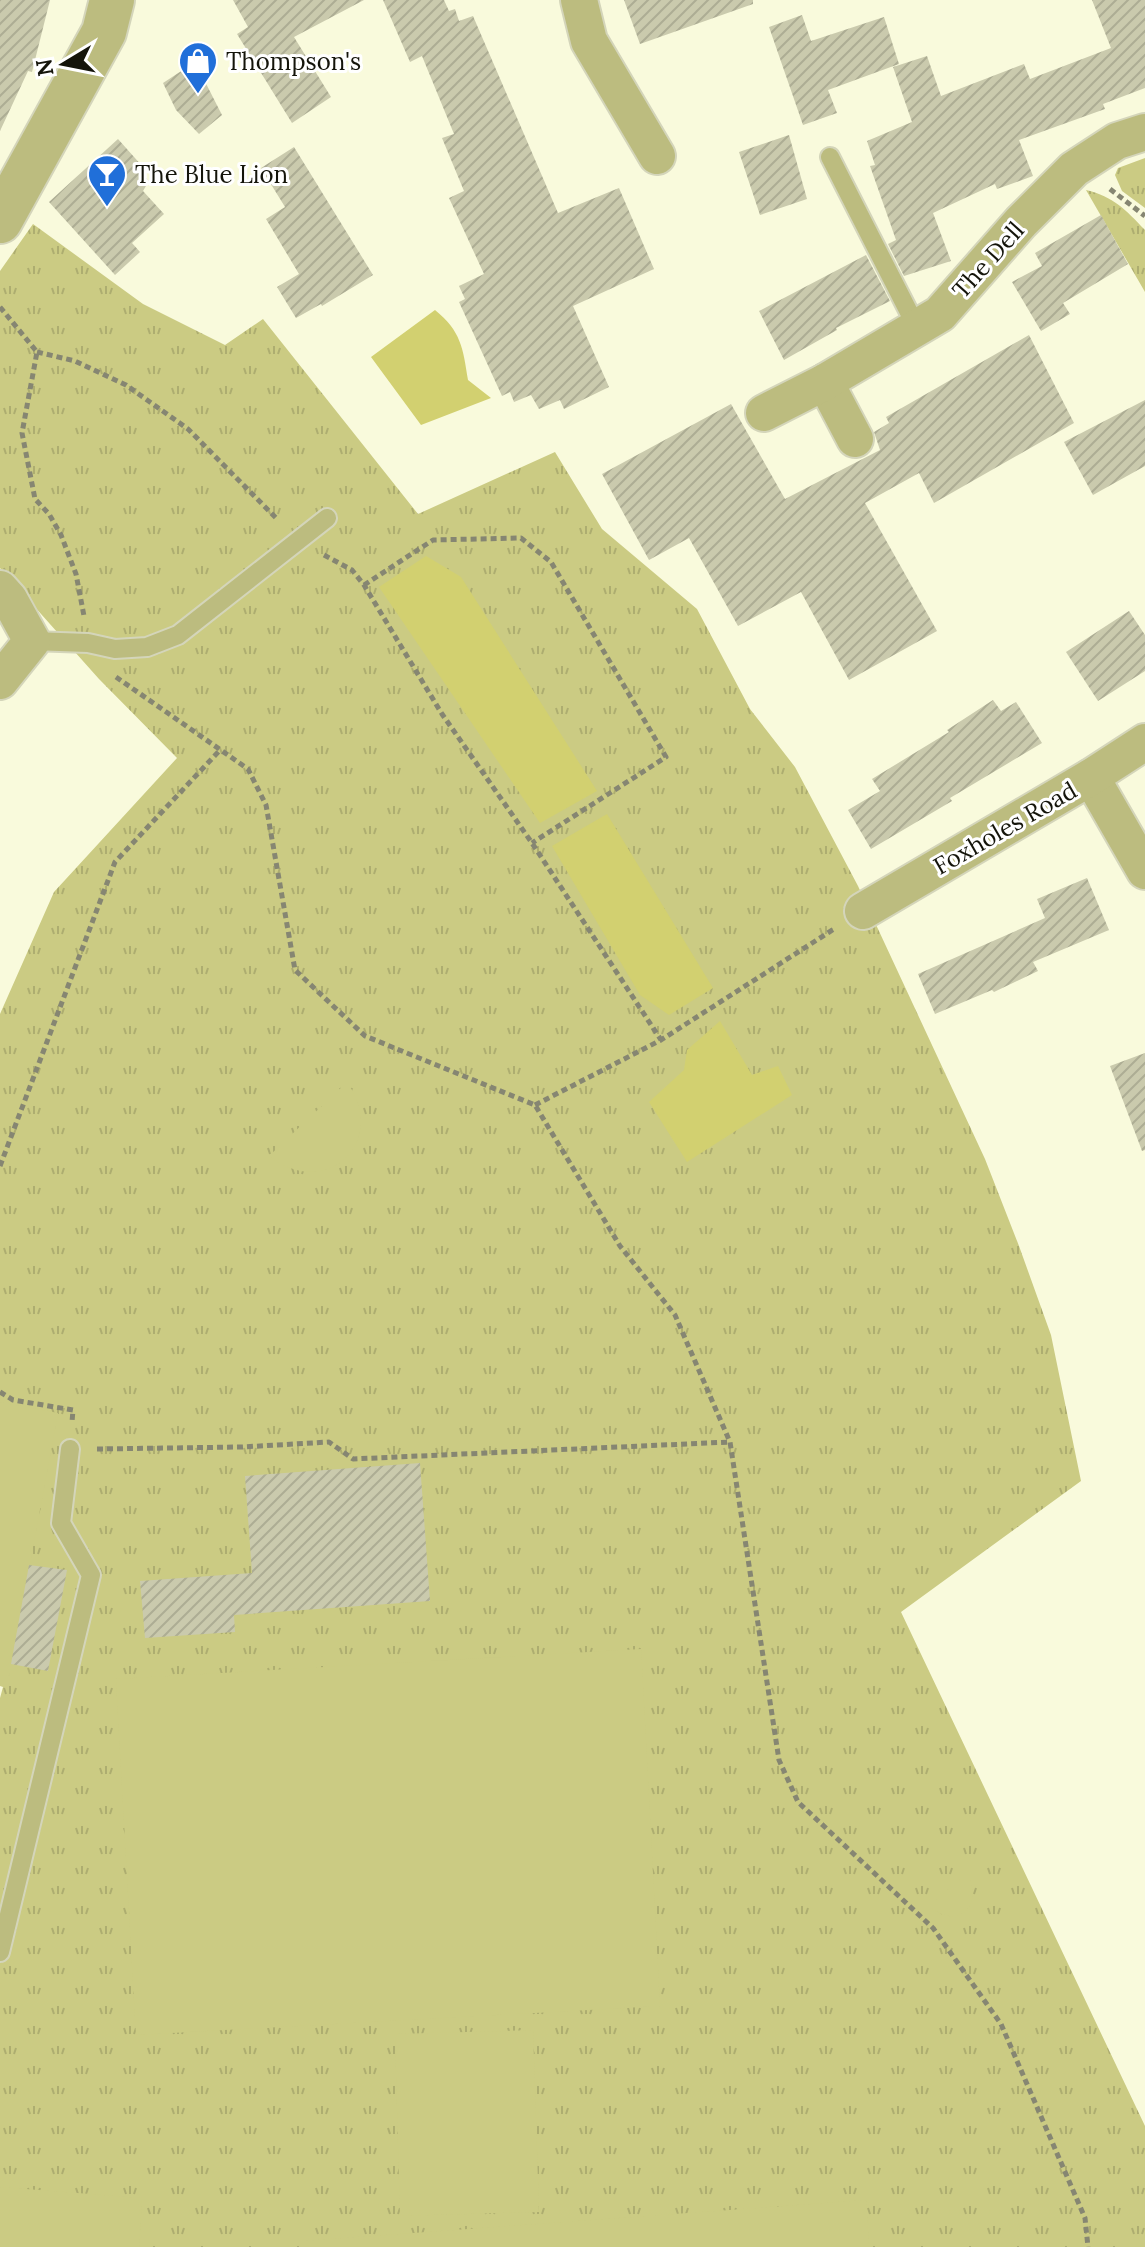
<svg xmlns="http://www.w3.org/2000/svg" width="1145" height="2247" font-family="Lora,serif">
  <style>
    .grass { fill: url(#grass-tufts) }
    .pitch { fill: #cbcb83 }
    .water { fill: #d2d070 }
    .building { fill: url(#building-hatch) }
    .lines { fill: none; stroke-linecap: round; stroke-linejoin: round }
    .service-casing { stroke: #d4d5ba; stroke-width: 22 }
    .minor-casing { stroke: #d4d5ba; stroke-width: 40 }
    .tertiary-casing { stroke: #d4d5ba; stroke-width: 48 }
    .path { stroke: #868672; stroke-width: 5; stroke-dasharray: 6 4; stroke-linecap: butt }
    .service { stroke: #bcbc7f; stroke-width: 18 }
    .minor { stroke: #bcbc7f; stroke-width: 36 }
    .tertiary { stroke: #bcbc7f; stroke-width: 44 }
    .labels { text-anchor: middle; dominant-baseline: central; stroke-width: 6; stroke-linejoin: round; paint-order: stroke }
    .poi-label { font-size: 24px; fill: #14140a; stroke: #fff; text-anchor: start }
    .street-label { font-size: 24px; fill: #14140a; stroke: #fff }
  </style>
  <defs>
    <pattern id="grass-tufts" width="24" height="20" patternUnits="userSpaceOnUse" patternTransform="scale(2)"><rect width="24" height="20" fill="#cbcb83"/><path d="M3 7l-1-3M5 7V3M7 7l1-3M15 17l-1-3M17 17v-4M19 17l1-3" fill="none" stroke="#adad70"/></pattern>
    <pattern id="building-hatch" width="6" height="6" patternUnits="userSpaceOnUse" patternTransform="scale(2)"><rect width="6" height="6" fill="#cacaad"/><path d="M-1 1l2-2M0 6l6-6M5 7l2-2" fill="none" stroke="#adad94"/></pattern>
  </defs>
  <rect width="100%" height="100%" fill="#f9fadc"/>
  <g class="grass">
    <polygon points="1145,158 1145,208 1122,191 1115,175 1118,168"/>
    <path d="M1086,190c28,7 39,19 59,40v62z"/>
    <polygon points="33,224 143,304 225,345 263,319 418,514 555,452 602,529 697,609 750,709 795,767 858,886 985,1159 1019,1246 1051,1335 1081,1481 901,1612 1145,2126 1145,2247 0,2247 0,1698 3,1687 0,1686 0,1014 54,892 177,758 99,679 0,568 0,271"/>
  </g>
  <g class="pitch">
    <path d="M347,1082c42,60 -21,119 -78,74z"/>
    <polygon points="0,1402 58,1413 9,1676 0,1675"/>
    <polygon points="641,1649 660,2006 136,2035 116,1679"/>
    <path d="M967,1873c18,33 -10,58 -38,33z"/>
    <polygon points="533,2030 539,2212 400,2216 395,2034"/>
    <polygon points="0,2187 142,2198 139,2247 0,2247"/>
    <polygon points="866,2200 869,2247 302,2247 302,2241"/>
  </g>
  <g class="water">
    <path d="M435,310c26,21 28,38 33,70l23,18 -70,27 -50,-68z"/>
    <polygon points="426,556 461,577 597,791 540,823 379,587"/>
    <polygon points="607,814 713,988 669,1015 640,995 552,846"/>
    <polygon points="720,1021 752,1075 778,1066 792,1095 687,1162 649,1102 684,1070 687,1050"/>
  </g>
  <g class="building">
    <polygon points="0,0 50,0 32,72 28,71 0,131"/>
    <polygon points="233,0 364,0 294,37 331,97 292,123 237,34 248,27"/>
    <polygon points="383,0 444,0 449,11 455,9 459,21 473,16 558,213 619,188 654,269 573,306 609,387 564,409 560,400 539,409 531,395 514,402 510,392 502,396 459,302 465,299 459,286 484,274 449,198 464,191 442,138 454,134 422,56 410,62"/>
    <polygon points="624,0 753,0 753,4 640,44"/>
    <polygon points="1092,0 1145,0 1145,88 1103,104 1105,109 1019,140 1033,176 997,189 995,184 933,213 951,261 904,276 888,244 896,240 870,166 875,165 867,141 912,122 893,67 927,56 941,96 1024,64 1030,79 1111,48"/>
    <polygon points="802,15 811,41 884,17 899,64 828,90 837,113 803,125 769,27"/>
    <polygon points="195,62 222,115 199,134 176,110 163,83"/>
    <polygon points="789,135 807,199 760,215 739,152"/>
    <polygon points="118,139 143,167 139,171 149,181 143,191 164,214 132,243 140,252 115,275 49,202"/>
    <polygon points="294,147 373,275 322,306 321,304 296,318 277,287 299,274 266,219 285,207 261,168"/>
    <polygon points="1101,215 1128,264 1063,303 1070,314 1041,331 1012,282 1042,266 1035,253"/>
    <polygon points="866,255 890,301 836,328 837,330 784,360 759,311"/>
    <polygon points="1029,335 1074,423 934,503 919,473 865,503 937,631 849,680 801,592 738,626 689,538 649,560 602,474 731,404 785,499 880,450 874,432 889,423 886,417"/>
    <polygon points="1145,400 1145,466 1093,495 1064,442"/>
    <polygon points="1129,611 1145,635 1145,671 1098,701 1066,652"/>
    <polygon points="993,700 1001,711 1016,702 1042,743 950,798 952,801 871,849 848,810 880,791 872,779 949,732 947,730"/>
    <polygon points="1087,878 1109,930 1033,962 1038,971 994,992 992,990 935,1014 918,974 1045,918 1037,899"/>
    <polygon points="1145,1053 1145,1150 1142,1151 1110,1066"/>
    <polygon points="420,1463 430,1601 234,1615 235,1632 145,1638 140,1581 252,1573 245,1476"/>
    <polygon points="29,1565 67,1570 48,1671 11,1664"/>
  </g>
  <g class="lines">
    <g class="service-casing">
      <g id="service">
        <polyline points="830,157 917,328"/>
        <polyline points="32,641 88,643 115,649 147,647 178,635 327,518"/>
        <polyline points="0,1952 91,1575 61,1523 70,1449"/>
      </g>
    </g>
    <g class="minor-casing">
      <g id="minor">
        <polyline points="579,0 589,41 657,156"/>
        <polyline points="825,382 855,439"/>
        <polyline points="764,413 825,382 940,314 1021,222 1074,169 1117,141 1145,132"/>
        <polyline points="0,589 9,599 32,641 0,681"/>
        <polyline points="1091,777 1145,871"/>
        <polyline points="863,911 1091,777 1145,742"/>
      </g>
    </g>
    <g class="tertiary-casing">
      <polyline id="tertiary" points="0,221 104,32 112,0"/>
    </g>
    <g class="path">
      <polyline points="1110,189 1145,216"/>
      <polyline points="0,307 37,352 22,433 35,499 49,514 61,535 76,574 84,616"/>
      <polyline points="37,352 75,361 126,385 188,429 278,520"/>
      <polyline points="324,555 352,570 364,585 442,714 532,843 661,1040"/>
      <polyline points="364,585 433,540 521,538 551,562 666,757 532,843"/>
      <polyline points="116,677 248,769 266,805 295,970 365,1036 535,1105 620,1246 675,1315 730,1442 779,1760 798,1802 933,1928 1001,2024 1085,2218 1088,2247"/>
      <polyline points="535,1105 661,1040 834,929"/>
      <polyline points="0,1166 115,862 221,749"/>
      <polyline points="0,1392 13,1400 73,1410 72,1422"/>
      <polyline points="97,1449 242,1447 329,1442 353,1459 730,1442"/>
    </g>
    <use href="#service" class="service"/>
    <use href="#minor" class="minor"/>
    <use href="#tertiary" class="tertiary"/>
  </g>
  <defs>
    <g id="shop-pin" transform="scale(2)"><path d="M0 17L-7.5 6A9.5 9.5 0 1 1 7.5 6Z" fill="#206fd9" stroke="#fff"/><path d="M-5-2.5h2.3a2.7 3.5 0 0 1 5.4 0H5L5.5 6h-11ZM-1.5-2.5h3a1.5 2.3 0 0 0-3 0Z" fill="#fff"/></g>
    <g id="bar-pin" transform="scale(2)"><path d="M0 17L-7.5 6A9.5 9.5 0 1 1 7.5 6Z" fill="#206fd9" stroke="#fff"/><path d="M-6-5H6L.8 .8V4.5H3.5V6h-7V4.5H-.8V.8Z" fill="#fff"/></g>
  </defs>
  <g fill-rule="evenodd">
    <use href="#shop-pin" x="198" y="61"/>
    <use href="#bar-pin" x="107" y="174"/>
  </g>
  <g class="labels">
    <g class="poi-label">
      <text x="226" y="61">Thompson's</text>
      <text x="135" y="174">The Blue Lion</text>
    </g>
    <g class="street-label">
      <text transform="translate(988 260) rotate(-48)">The Dell</text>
      <text transform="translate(1005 828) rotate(-30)">Foxholes Road</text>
    </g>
  </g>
  <g transform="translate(64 64) rotate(260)" stroke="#ffffff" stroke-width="6" paint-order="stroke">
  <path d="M0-6L14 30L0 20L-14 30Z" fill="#14140a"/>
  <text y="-12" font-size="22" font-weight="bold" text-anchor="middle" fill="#14140a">N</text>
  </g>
</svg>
